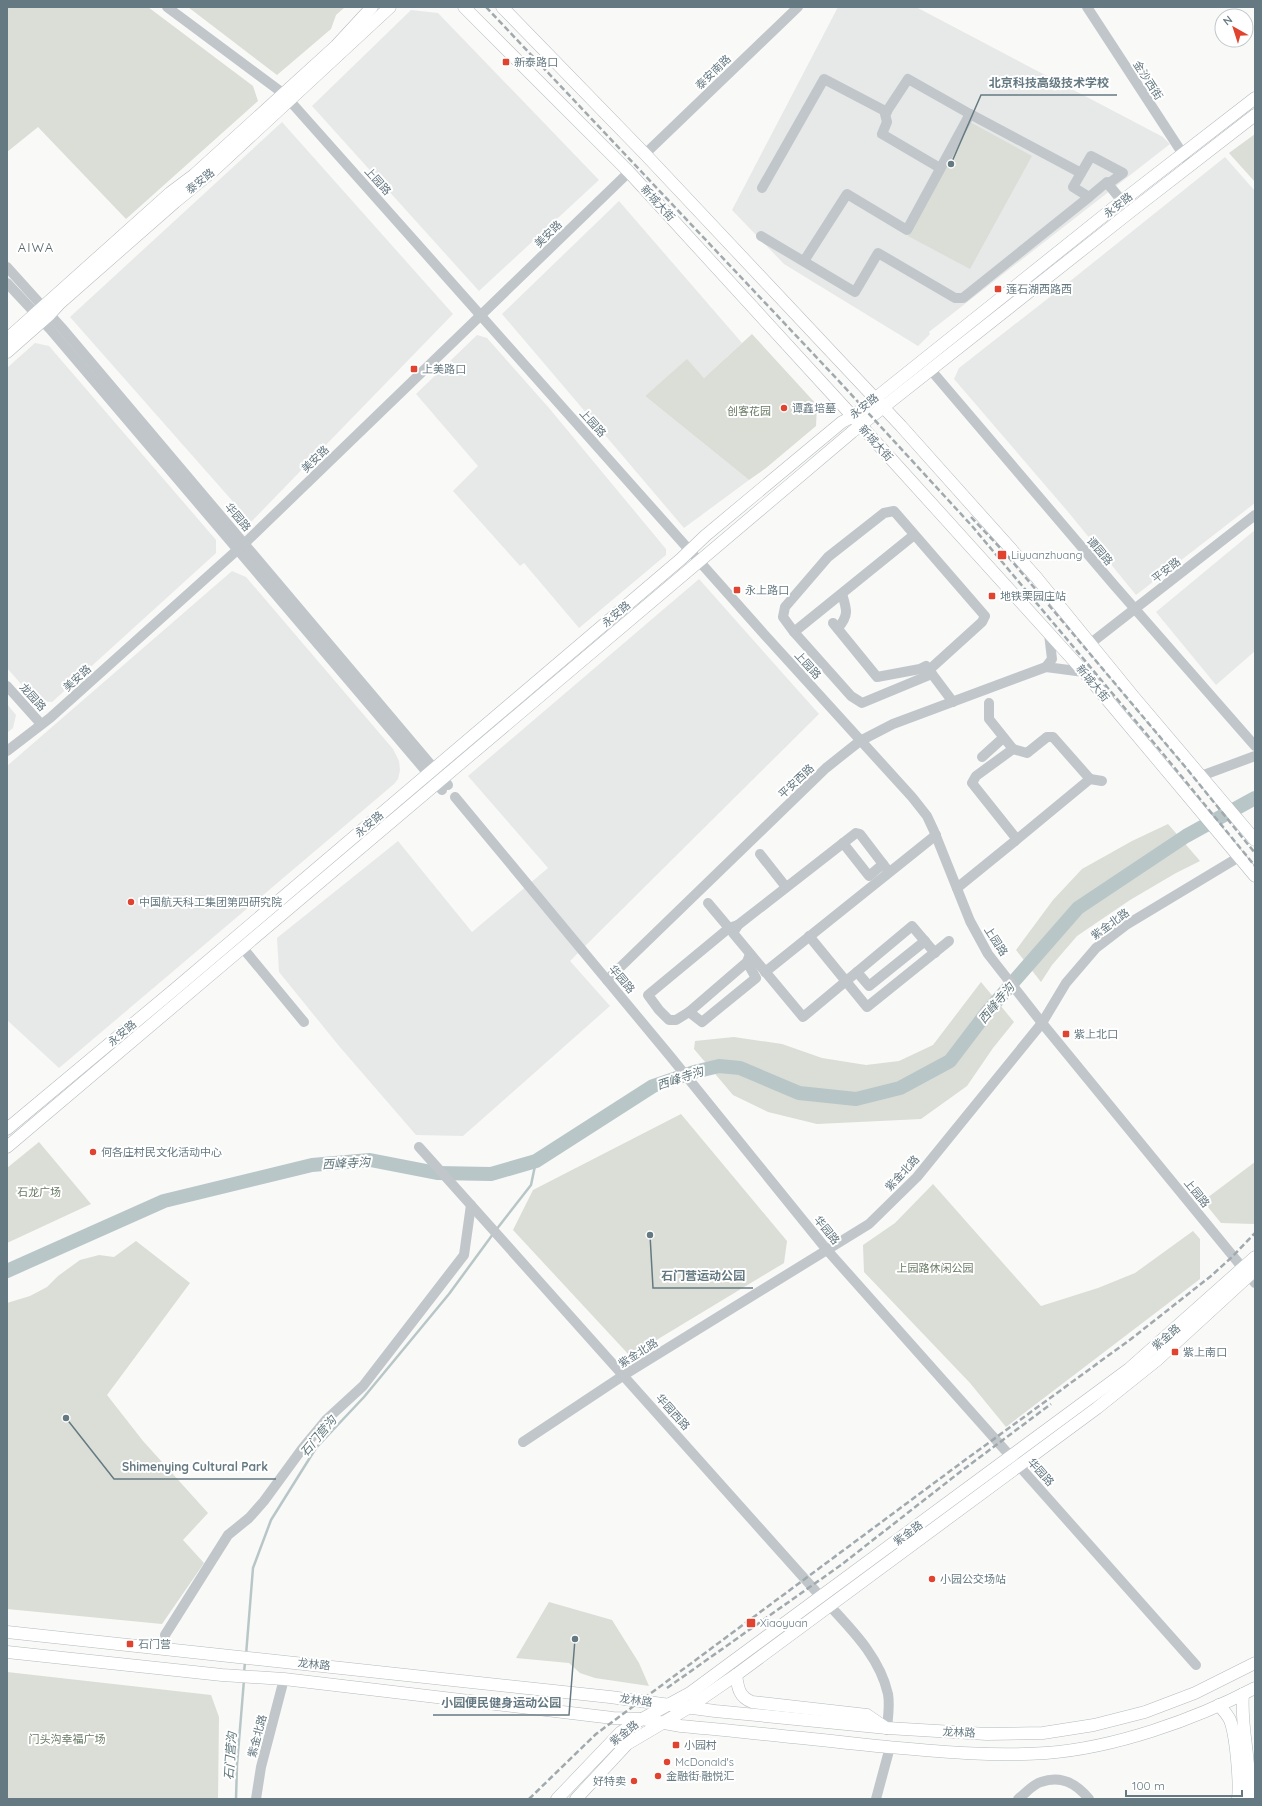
<svg xmlns="http://www.w3.org/2000/svg" width="1262" height="1806" font-family="Quicksand,'Noto Sans SC',sans-serif">
  <style>
    .built { fill: #e7e9e8 }
    .green { fill: #daded6 }
    .lines { fill: none; stroke-linecap: round; stroke-linejoin: round }
    .stream { stroke: #b8c6c8; stroke-width: 2.5 }
    .river { stroke: #b8c6c8; stroke-width: 14 }
    .major-casing { stroke: #b4babd; stroke-width: 13 }
    .minor { stroke: #c0c6c9; stroke-width: 10 }
    .major { stroke: #fff; stroke-width: 12 }
    .rail { stroke: #a0a9ae; stroke-width: 2.5; stroke-dasharray: 6 3; stroke-linecap: butt }
    .poi-dot { fill: #e04431; stroke: #fff; stroke-width: 1.5 }
    .labels { text-anchor: middle; dominant-baseline: central; stroke-width: 4; stroke-linejoin: round; paint-order: stroke }
    .poi-label { font-size: 11px; fill: #657982; stroke: #fff; text-anchor: start }
    .street-label { font-size: 11px; fill: #657982; stroke: #fff }
    .park-label { font-size: 11px; fill: #6a7a64; stroke: #fff }
    .water-label { font-size: 12px; font-style: italic; fill: #60777c; stroke: #fff }
    .quarter-label { font-size: 13px; letter-spacing: 1px; fill: #57666d; stroke: #fff }
    .leader { fill: none; stroke: #657982; stroke-width: 1.5 }
    .callout-dot { fill: #657982; stroke: #fff; stroke-width: 1.5 }
    .callout-label { font-size: 12px; text-anchor: middle; font-weight: bold; fill: #657982; stroke: #fff; stroke-width: 4; stroke-linejoin: round; paint-order: stroke }
  </style>
  <rect width="100%" height="100%" fill="#f9f9f7"/>
  <g class="built">
    <polygon points="838,7 916,7 1163,137 1170,144 929,332 930,334 918,346 784,264 732,210"/>
    <polygon points="411,10 438,13 599,180 479,291 312,106"/>
    <polygon points="282,122 453,314 251,522 70,317"/>
    <polygon points="1225,157 1255,191 1255,503 1136,595 1069,513 954,379 959,368 1074,278"/>
    <polygon points="619,201 742,343 704,378 687,360 645,396 749,480 684,528 502,314"/>
    <polygon points="477,335 487,338 549,408 666,549 666,555 579,628 524,563 520,566 453,491 478,466 416,394"/>
    <polygon points="35,343 49,346 216,540 216,553 52,702 36,701 7,668 7,368"/>
    <polygon points="1255,530 1255,651 1216,685 1156,612"/>
    <polygon points="232,571 246,577 393,749 399,761 400,770 398,779 394,784 59,1068 7,1020 7,766"/>
    <polygon points="699,579 819,714 570,961 610,1006 463,1136 416,1135 339,1046 279,972 277,938 398,841 472,932 548,868 468,776"/>
    <polygon points="7,704 16,715 13,728 7,733"/>
  </g>
  <g class="green">
    <polygon points="7,7 148,7 253,86 258,101 126,219 38,127 7,152"/>
    <polygon points="188,7 345,7 336,15 331,29 277,75"/>
    <polygon points="970,122 1032,156 970,269 908,236"/>
    <polygon points="1255,134 1255,182 1229,153"/>
    <polygon points="752,334 817,405 816,426 766,468 749,480 645,396 687,359 704,378"/>
    <polygon points="1168,824 1200,861 1176,873 1130,900 1077,936 1052,965 1041,982 1016,950 1053,900 1082,869 1132,841"/>
    <polygon points="981,982 1014,1022 993,1048 967,1086 921,1119 817,1124 768,1112 733,1095 694,1049 695,1041 734,1037 782,1044 822,1058 866,1065 899,1061 933,1045"/>
    <polygon points="681,1114 787,1241 784,1263 630,1356 513,1230 533,1190"/>
    <polygon points="39,1142 91,1204 7,1243 7,1168"/>
    <polygon points="1255,1162 1255,1224 1221,1223 1203,1201"/>
    <polygon points="933,1184 1041,1306 1098,1288 1135,1273 1193,1231 1200,1239 1200,1279 1006,1427 970,1383 864,1272 863,1245 895,1223"/>
    <polygon points="136,1241 190,1283 107,1395 143,1441 208,1513 183,1540 204,1563 162,1624 7,1609 7,1303 30,1296 47,1287 58,1276 80,1260 99,1255 114,1257"/>
    <polygon points="549,1602 612,1620 639,1663 649,1686 595,1678 580,1673 569,1663 516,1658"/>
    <polygon points="7,1672 211,1695 219,1717 218,1799 7,1799"/>
  </g>
  <g class="lines">
    <g class="stream">
      <polyline points="496,1230 531,1185 536,1161"/>
      <polyline points="246,1655 253,1568 271,1520 316,1448 364,1397 449,1294 493,1234"/>
      <polyline points="244,1673 245,1662"/>
      <polyline points="236,1799 237,1765 244,1680"/>
    </g>
    <polyline class="river" points="7,1271 164,1201 312,1165 370,1160 437,1173 491,1174 536,1161 653,1086 694,1072 719,1066 740,1068 799,1093 856,1099 900,1088 950,1061 988,1011 1078,908 1186,836 1255,798"/>
    <g class="major-casing">
      <g id="major">
        <polyline points="464,7 629,172 845,408 1084,672 1255,876"/>
        <polyline points="502,7 645,154 901,426 1036,577 1133,696 1255,840"/>
        <polyline points="7,339 170,193 194,175 336,46 372,7"/>
        <polyline points="7,352 49,315 60,303 175,202 214,170 390,7"/>
        <polyline points="7,1129 175,989 681,559 705,536 842,422 852,417 1122,201 1255,98"/>
        <polyline points="7,1147 852,432 1130,212 1255,115"/>
        <polyline points="7,1632 610,1697 715,1711 887,1728 987,1734 1043,1733 1094,1725 1145,1712 1195,1693 1255,1663"/>
        <path d="M7,1652l215,23 62,4 329,39 29,1 39,7c66,6 131,13 196,20 56,5 112,11 169,7 68,-5 148,-33 209,-65"/>
        <path d="M736,1675c2,13 3,22 16,27l115,13 19,13"/>
        <path d="M1243,1694c-3,34 9,70 6,105"/>
        <path d="M1219,1705c4,5 8,9 11,15 6,16 10,62 8,79"/>
        <polyline points="557,1799 621,1732 642,1719 690,1693 1129,1369 1255,1257"/>
        <polyline points="576,1799 627,1744 688,1708 736,1675 1097,1408 1157,1360 1255,1270"/>
      </g>
    </g>
    <g class="minor">
      <polyline points="167,7 284,94"/>
      <polyline points="1087,7 1190,165"/>
      <polyline points="290,101 763,633 912,797 927,816 934,831 970,921 988,954 1042,1023 1255,1283"/>
      <polyline points="645,154 798,7"/>
      <polyline points="940,168 882,134 887,122 885,114 908,79 970,114 1081,173"/>
      <polyline points="1108,184 1107,182 1089,197 1073,187 1091,156 1123,173 1108,184 1122,201"/>
      <polyline points="762,188 824,79 887,112"/>
      <polyline points="761,236 855,292 878,253 955,298 963,298 1089,197"/>
      <polyline points="804,261 847,194 907,230 970,114"/>
      <polyline points="7,267 62,328 448,785"/>
      <polyline points="7,283 50,329 442,790"/>
      <polyline points="930,369 1114,585 1255,746"/>
      <polyline points="914,535 794,632 851,696 862,703 932,674"/>
      <polyline points="833,623 877,677 920,669 926,666 953,702"/>
      <path d="M838,628c11,-13 9,-18 4,-34"/>
      <polyline points="794,632 783,617 785,607 828,557 884,513 894,511 985,616 982,622 929,670"/>
      <polyline points="1049,634 1052,659 1046,667 1084,672"/>
      <polyline points="1091,643 1255,515"/>
      <polyline points="7,686 41,724"/>
      <polyline points="1013,749 1027,753 1047,737 1053,737 1090,779 1015,841"/>
      <polyline points="7,751 50,718 245,543 629,172"/>
      <polyline points="982,757 1003,738"/>
      <polyline points="1201,776 1255,756"/>
      <polyline points="1090,779 1102,781"/>
      <polyline points="455,797 670,1056 827,1250 1196,1665"/>
      <polyline points="843,843 869,876 883,864"/>
      <polyline points="760,854 786,887"/>
      <polyline points="889,872 860,834 856,833 738,925 733,933 803,1017 912,926 935,953"/>
      <polyline points="957,888 1015,841 1015,837 972,783 976,776 1013,749 989,719 989,703"/>
      <polyline points="708,903 729,928"/>
      <polyline points="809,936 867,1007 949,941"/>
      <polyline points="242,947 304,1022"/>
      <polyline points="747,962 689,1012 702,1022 756,978 747,962 750,954"/>
      <polyline points="765,972 936,835"/>
      <polyline points="857,972 869,986 925,941"/>
      <polyline points="607,980 826,768 860,741 893,724 1046,667"/>
      <polyline points="689,1012 676,1020 669,1020 659,1010 648,995 729,928 738,925"/>
      <polyline points="419,1147 821,1597"/>
      <polyline points="523,1442 624,1375 869,1224 917,1177 1042,1023 1066,983 1096,948 1126,925 1239,857"/>
      <path d="M829,1605c24,26 51,53 59,89 2,11 0,23 -1,34"/>
      <polyline points="165,1635 228,1535 249,1518 264,1501 302,1449 326,1420 363,1386 464,1255 471,1205"/>
      <polyline points="256,1799 261,1767 284,1679"/>
      <polyline points="876,1799 890,1747"/>
      <path d="M1018,1799c7,-5 15,-15 23,-17 20,-7 35,1 48,17"/>
    </g>
    <use href="#major" class="major"/>
    <g class="rail">
      <polyline points="486,7 837,379 972,526 1164,755 1255,866"/>
      <polyline points="971,517 1005,553 1187,769 1255,853"/>
      <polyline points="667,1688 841,1565 960,1472 1051,1404"/>
      <polyline points="529,1799 596,1734 961,1463 1131,1339 1211,1276 1232,1257 1255,1233"/>
    </g>
  </g>
  <g class="poi-dot">
    <rect x="502" y="58" width="8" height="8" rx="2"/>
    <rect x="994" y="285" width="8" height="8" rx="2"/>
    <rect x="410" y="365" width="8" height="8" rx="2"/>
    <circle cx="784" cy="408" r="4"/>
    <rect x="997" y="550" width="10" height="10" rx="2"/>
    <rect x="733" y="586" width="8" height="8" rx="2"/>
    <rect x="988" y="592" width="8" height="8" rx="2"/>
    <circle cx="131" cy="902" r="4"/>
    <rect x="1062" y="1030" width="8" height="8" rx="2"/>
    <circle cx="93" cy="1152" r="4"/>
    <rect x="1171" y="1348" width="8" height="8" rx="2"/>
    <circle cx="932" cy="1579" r="4"/>
    <rect x="746" y="1618" width="10" height="10" rx="2"/>
    <rect x="126" y="1640" width="8" height="8" rx="2"/>
    <rect x="672" y="1741" width="8" height="8" rx="2"/>
    <circle cx="667" cy="1762" r="4"/>
    <circle cx="658" cy="1776" r="4"/>
    <circle cx="634" cy="1781" r="4"/>
  </g>
  <g class="labels">
    <g class="poi-label">
      <text x="514" y="62">新泰路口</text>
      <text x="1006" y="289">莲石湖西路西</text>
      <text x="422" y="369">上美路口</text>
      <text x="792" y="408">谭鑫培墓</text>
      <text x="1011" y="555">Liyuanzhuang</text>
      <text x="745" y="590">永上路口</text>
      <text x="1000" y="596">地铁栗园庄站</text>
      <text x="139" y="902">中国航天科工集团第四研究院</text>
      <text x="1074" y="1034">紫上北口</text>
      <text x="101" y="1152">何各庄村民文化活动中心</text>
      <text x="1183" y="1352">紫上南口</text>
      <text x="940" y="1579">小园公交场站</text>
      <text x="760" y="1623">Xiaoyuan</text>
      <text x="138" y="1644">石门营</text>
      <text x="684" y="1745">小园村</text>
      <text x="675" y="1762">McDonald's</text>
      <text x="666" y="1776">金融街·融悦汇</text>
      <text x="626" y="1781" text-anchor="end">好特卖</text>
    </g>
    <g class="street-label">
      <text transform="translate(713 72) rotate(-44)">泰安南路</text>
      <text transform="translate(1148 80) rotate(57)">金沙西街</text>
      <text transform="translate(200 181) rotate(-39)">泰安路</text>
      <text transform="translate(378 181) rotate(48)">上园路</text>
      <text transform="translate(658 203) rotate(48)">新城大街</text>
      <text transform="translate(1118 205) rotate(-38)">永安路</text>
      <text transform="translate(548 234) rotate(-44)">美安路</text>
      <text transform="translate(864 406) rotate(-38)">永安路</text>
      <text transform="translate(593 423) rotate(48)">上园路</text>
      <text transform="translate(876 443) rotate(48)">新城大街</text>
      <text transform="translate(315 459) rotate(-44)">美安路</text>
      <text transform="translate(238 517) rotate(50)">华园路</text>
      <text transform="translate(1100 551) rotate(50)">谭园路</text>
      <text transform="translate(1166 570) rotate(-38)">平安路</text>
      <text transform="translate(616 614) rotate(-40)">永安路</text>
      <text transform="translate(808 665) rotate(48)">上园路</text>
      <text transform="translate(77 678) rotate(-42)">美安路</text>
      <text transform="translate(1093 683) rotate(50)">新城大街</text>
      <text transform="translate(33 697) rotate(48)">龙园路</text>
      <text transform="translate(796 781) rotate(-43)">平安西路</text>
      <text transform="translate(369 824) rotate(-40)">永安路</text>
      <text transform="translate(1110 924) rotate(-36)">紫金北路</text>
      <text transform="translate(996 941) rotate(57)">上园路</text>
      <text transform="translate(622 979) rotate(50)">华园路</text>
      <text transform="translate(122 1033) rotate(-40)">永安路</text>
      <text transform="translate(902 1173) rotate(-47)">紫金北路</text>
      <text transform="translate(1197 1193) rotate(51)">上园路</text>
      <text transform="translate(827 1230) rotate(51)">华园路</text>
      <text transform="translate(1166 1337) rotate(-41)">紫金路</text>
      <text transform="translate(638 1353) rotate(-32)">紫金北路</text>
      <text transform="translate(673 1412) rotate(48)">华园西路</text>
      <text transform="translate(1041 1472) rotate(48)">华园路</text>
      <text transform="translate(908 1533) rotate(-36)">紫金路</text>
      <text transform="translate(314 1664) rotate(6)">龙林路</text>
      <text transform="translate(636 1700) rotate(8)">龙林路</text>
      <text transform="translate(959 1732) rotate(3)">龙林路</text>
      <text transform="translate(624 1733) rotate(-38)">紫金路</text>
      <text transform="translate(257 1736) rotate(-75)">紫金北路</text>
    </g>
    <g class="park-label">
      <text x="749" y="411">创客花园</text>
      <text x="39" y="1192">石龙广场</text>
      <text x="935" y="1268">上园路休闲公园</text>
      <text x="67" y="1739">门头沟幸福广场</text>
    </g>
    <g class="water-label">
      <text transform="translate(996 1003) rotate(-50)">西峰寺沟</text>
      <text transform="translate(680 1078) rotate(-18)">西峰寺沟</text>
      <text transform="translate(346 1163) rotate(-3)">西峰寺沟</text>
      <text transform="translate(318 1436) rotate(-50)">石门营沟</text>
      <text transform="translate(230 1756) rotate(-86)">石门营沟</text>
    </g>
    <g class="quarter-label">
      <text x="36" y="247">AIWA</text>
    </g>
  </g>
  <path class="leader" d="M951 164L981 95H1117M650 1235L653 1288H753M66 1418L114 1479H276M575 1639L569 1715H433"/>
  <g class="callout-dot">
    <circle cx="951" cy="164" r="4"/>
    <circle cx="650" cy="1235" r="4"/>
    <circle cx="66" cy="1418" r="4"/>
    <circle cx="575" cy="1639" r="4"/>
  </g>
  <g class="callout-label">
    <text x="1049" y="87">北京科技高级技术学校</text>
    <text x="703" y="1280">石门营运动公园</text>
    <text x="195" y="1471">Shimenying Cultural Park</text>
    <text x="501" y="1707">小园便民健身运动公园</text>
  </g>
  <rect width="1262" height="1806" fill="none" stroke="#657982" stroke-width="16"/>
  <g transform="translate(1234 28) rotate(321)"><circle r="19" fill="#ffffff" stroke="#c1c9cd"/>
  <path d="M0-3L7 15L0 10L-7 15Z" fill="#e04431"/>
  <text y="-6" font-size="11" font-weight="bold" text-anchor="middle" fill="#657982">N</text>
  </g>
  <path d="M1126 1790v6h116v-6" fill="none" stroke="#657982" stroke-width="2"/>
  <text x="1132" y="1790" font-size="12" fill="#657982" stroke="#ffffff" stroke-width="3" paint-order="stroke">100 m</text>
</svg>
